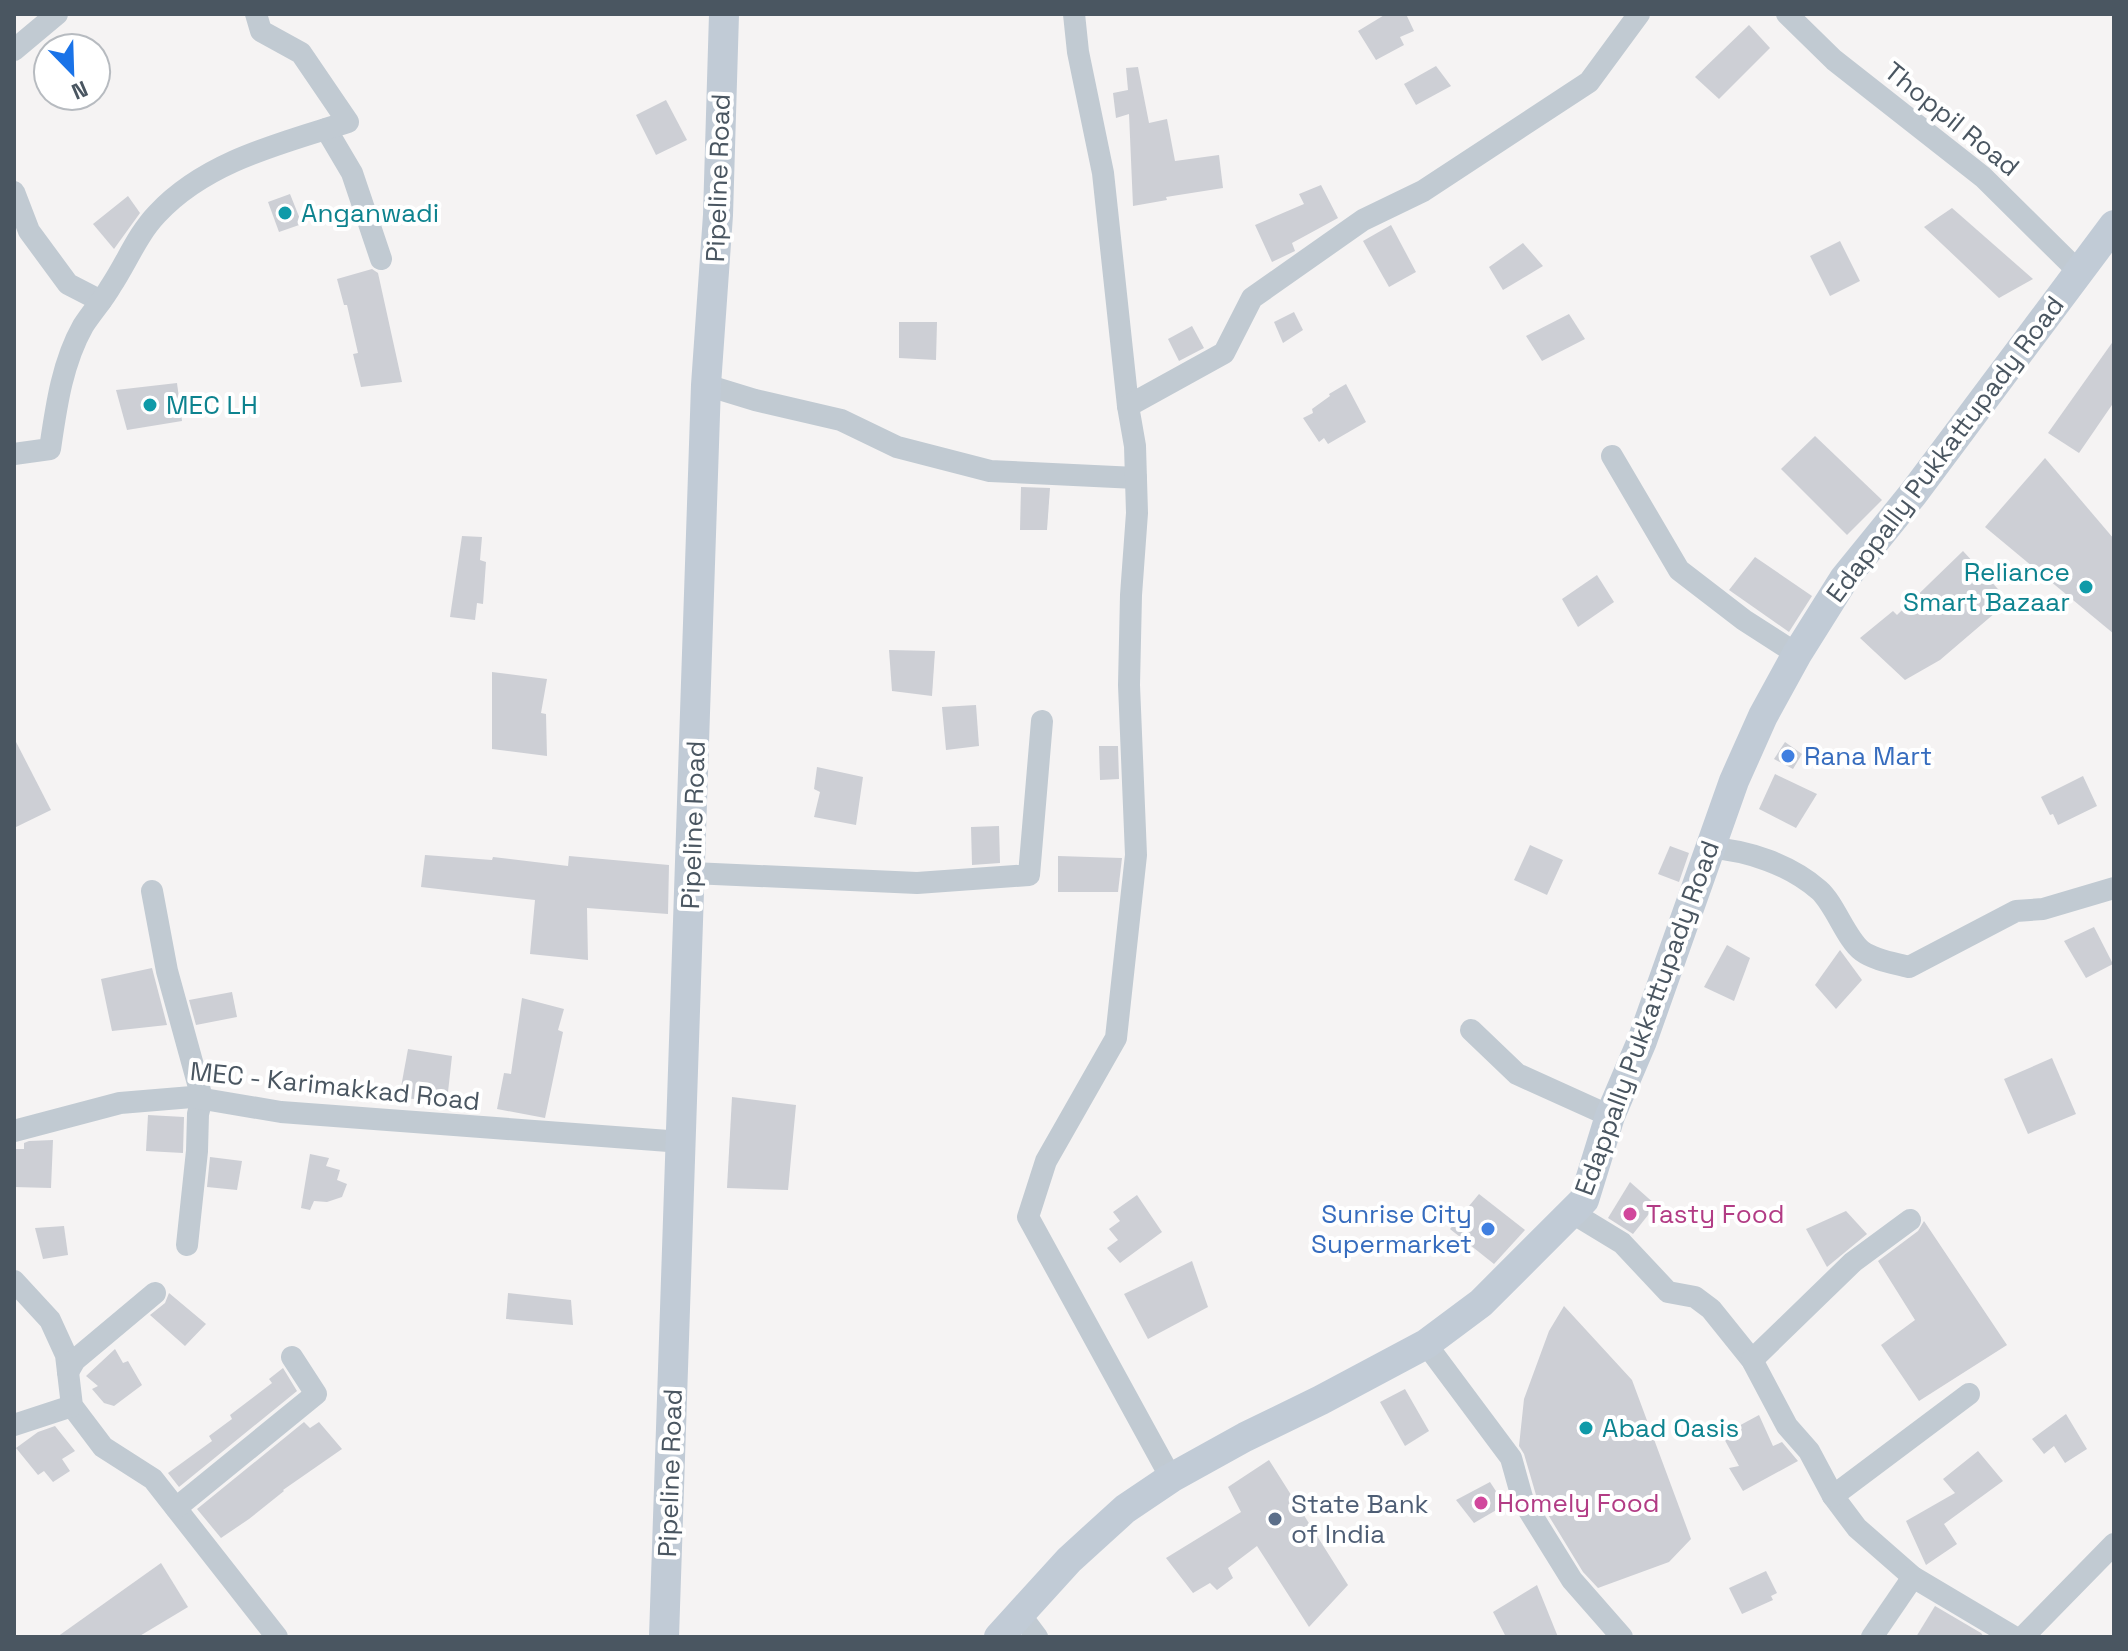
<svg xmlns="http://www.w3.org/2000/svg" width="2128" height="1651" font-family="'Space Grotesk',sans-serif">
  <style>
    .building { fill: #cdcfd5 }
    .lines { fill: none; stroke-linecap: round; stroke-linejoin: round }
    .street { stroke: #c1cad2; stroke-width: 22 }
    .secondary { stroke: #c1cbd6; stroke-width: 30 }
    .culture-dot { fill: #0f9aa8; stroke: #fff; stroke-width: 3 }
    .shop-dot { fill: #3f7fe0; stroke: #fff; stroke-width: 3 }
    .hotel-dot { fill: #d1479c; stroke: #fff; stroke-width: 3 }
    .service-dot { fill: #5c6f8a; stroke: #fff; stroke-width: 3 }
    .labels { text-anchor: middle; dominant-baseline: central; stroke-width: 8; stroke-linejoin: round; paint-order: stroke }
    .street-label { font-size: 26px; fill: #4a5661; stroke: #fff }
    .culture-label { font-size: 26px; fill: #0d838f; stroke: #fff; text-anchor: start }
    .shop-label { font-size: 26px; fill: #366cbe; stroke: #fff; text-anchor: start }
    .hotel-label { font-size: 26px; fill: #b23c85; stroke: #fff; text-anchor: start }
    .service-label { font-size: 26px; fill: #4e5e75; stroke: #fff; text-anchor: start }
  </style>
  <rect width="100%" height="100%" fill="#f5f3f3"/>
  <g class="building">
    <polygon points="1386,14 1406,14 1414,31 1400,37 1404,45 1376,60 1358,31"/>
    <polygon points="1749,25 1770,48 1719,99 1695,77"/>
    <polygon points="1436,66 1451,86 1416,105 1404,84"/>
    <polygon points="1138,67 1149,123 1167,119 1175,161 1219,155 1223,188 1166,197 1167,200 1133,206 1129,114 1116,118 1113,93 1128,90 1126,68"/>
    <polygon points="666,100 687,140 656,155 636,115"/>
    <polygon points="1321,185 1338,218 1292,243 1295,251 1272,262 1255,225 1304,204 1299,194"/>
    <polygon points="290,194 302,224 279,232 268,202"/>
    <polygon points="128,196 140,213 114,249 93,224"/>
    <polygon points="1952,208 2033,279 1999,298 1924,227"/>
    <polygon points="1391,225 1416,272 1389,287 1363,241"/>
    <polygon points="1840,241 1860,281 1830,296 1810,256"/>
    <polygon points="1523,243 1543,266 1503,290 1489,267"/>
    <polygon points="372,269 378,273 402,382 361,387 353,354 358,353 347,305 344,305 337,279"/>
    <polygon points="1294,312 1303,330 1283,343 1274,322"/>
    <polygon points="1569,314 1585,339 1542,361 1526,336"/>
    <polygon points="899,322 937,322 936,360 899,358"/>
    <polygon points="1192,326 1204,348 1179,361 1168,339"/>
    <polygon points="2114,340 2114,402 2079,453 2048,433"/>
    <polygon points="177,383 182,421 127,430 116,390"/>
    <polygon points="1346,384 1366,422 1328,444 1324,438 1319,442 1303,418 1313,413 1312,409 1330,396 1329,394"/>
    <polygon points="1815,436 1882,500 1847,535 1781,469"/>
    <polygon points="2045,458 2114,539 2114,634 1985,527"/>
    <polygon points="1021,487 1050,488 1047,530 1020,530"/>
    <polygon points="462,536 482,537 480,560 486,562 483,604 477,603 475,620 450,617"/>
    <polygon points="1963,551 2009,601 1940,660 1905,680 1860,638 1893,611 1897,615"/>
    <polygon points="1755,557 1812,596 1789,632 1729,590"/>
    <polygon points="1597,575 1614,602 1578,627 1562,599"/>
    <polygon points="889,650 935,651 932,696 892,691"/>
    <polygon points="492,672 547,679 541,713 546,714 547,756 492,749"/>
    <polygon points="976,705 979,746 946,750 942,707"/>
    <polygon points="14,738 51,810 14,828"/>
    <polygon points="1785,742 1802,754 1793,769 1774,759"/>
    <polygon points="1099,746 1118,746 1119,779 1100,780"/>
    <polygon points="817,767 863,777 856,825 814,817 820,792 814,789"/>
    <polygon points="1775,774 1817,794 1796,828 1759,809"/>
    <polygon points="2083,776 2097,806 2058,825 2053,814 2050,815 2041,797"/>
    <polygon points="999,826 1000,863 972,865 971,827"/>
    <polygon points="1530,845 1563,860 1547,895 1514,880"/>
    <polygon points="1670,846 1689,853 1679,882 1658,874"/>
    <polygon points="425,855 492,860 493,857 568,866 569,856 669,865 668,914 587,908 588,960 530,954 535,900 421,887"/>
    <polygon points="1058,856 1122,858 1118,892 1058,892"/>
    <polygon points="2094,927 2113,964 2086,978 2064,941"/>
    <polygon points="1727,945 1750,958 1734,1001 1704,987"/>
    <polygon points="1840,950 1862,980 1836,1009 1815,985"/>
    <polygon points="152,968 167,1025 112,1031 101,979"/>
    <polygon points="232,992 237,1017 196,1025 189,1000"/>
    <polygon points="522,998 564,1009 558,1030 563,1032 545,1118 497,1109 504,1073 511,1074"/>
    <polygon points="408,1049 452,1056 447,1101 399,1098"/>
    <polygon points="2052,1058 2076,1114 2028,1134 2004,1079"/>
    <polygon points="732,1097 796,1105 788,1190 727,1188"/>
    <polygon points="148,1115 184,1117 183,1153 146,1151"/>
    <polygon points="53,1140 51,1188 14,1187 14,1149 24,1149 24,1143 29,1141"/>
    <polygon points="310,1154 329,1158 326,1166 340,1170 337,1180 347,1184 342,1197 327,1202 314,1201 310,1210 301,1208"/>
    <polygon points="210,1157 242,1161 237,1190 207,1187"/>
    <polygon points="1630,1182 1656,1205 1633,1234 1608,1218"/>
    <polygon points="1479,1194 1525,1230 1494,1264 1450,1229"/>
    <polygon points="1137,1195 1162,1232 1120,1263 1107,1248 1118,1240 1109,1229 1120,1221 1113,1212"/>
    <polygon points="1846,1211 1867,1234 1827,1267 1806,1229"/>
    <polygon points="1924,1221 2007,1345 1919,1401 1881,1345 1915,1320 1878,1261 1918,1231"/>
    <polygon points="64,1226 68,1255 43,1259 35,1228"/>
    <polygon points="1192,1261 1208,1307 1148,1339 1124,1294"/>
    <polygon points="169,1293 206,1324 185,1346 150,1315 165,1303"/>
    <polygon points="508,1293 571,1300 573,1325 506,1319"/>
    <polygon points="1564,1306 1632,1380 1691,1539 1669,1562 1598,1588 1583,1572 1536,1495 1524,1454 1519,1446 1524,1399 1549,1331"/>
    <polygon points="115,1349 123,1363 128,1361 142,1385 114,1406 104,1403 92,1389 98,1386 86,1376"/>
    <polygon points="283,1368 297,1391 179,1487 168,1473 212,1441 209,1436 232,1419 230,1415 272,1383 269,1379"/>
    <polygon points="1405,1389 1429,1431 1405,1446 1380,1402"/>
    <polygon points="2066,1414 2087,1449 2065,1463 2054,1446 2044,1454 2032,1439"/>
    <polygon points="1759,1415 1773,1446 1782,1442 1798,1461 1743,1491 1729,1468 1739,1466 1722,1435"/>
    <polygon points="304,1422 310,1428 319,1422 342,1449 283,1490 284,1491 249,1519 221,1538 197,1509"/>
    <polygon points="55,1426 75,1451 62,1459 70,1471 53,1482 44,1471 38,1475 16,1448 38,1432"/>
    <polygon points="1978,1451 2003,1481 1944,1524 1957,1544 1926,1565 1906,1521 1955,1493 1943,1479"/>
    <polygon points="1269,1460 1348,1585 1309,1627 1257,1546 1228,1568 1233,1578 1217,1590 1210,1583 1193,1593 1166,1558 1241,1512 1228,1487"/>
    <polygon points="1490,1482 1505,1505 1474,1523 1456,1500"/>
    <polygon points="161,1563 188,1607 138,1637 57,1637"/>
    <polygon points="1766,1571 1777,1593 1771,1596 1773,1600 1742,1614 1729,1588"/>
    <polygon points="1537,1585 1558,1637 1506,1637 1493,1612"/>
    <polygon points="1935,1606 1981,1633 1984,1637 1916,1637"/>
  </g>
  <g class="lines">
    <g class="street">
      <polyline points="1074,14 1078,52 1103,173 1128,406"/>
      <polyline points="1787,14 1834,60 1983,177 2078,271"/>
      <polyline points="14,50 57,14"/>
      <polyline points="326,129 352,173 381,259"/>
      <polyline points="14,192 29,231 68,284 101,301"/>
      <polyline points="706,385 755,400 841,420 897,447 990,471 1136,478"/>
      <path d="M14,454l36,-5c6,-41 12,-86 33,-123 9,-14 20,-26 28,-40 16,-24 26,-51 46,-72 49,-53 125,-71 191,-92l-47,-69 -40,-22 -5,-17"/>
      <polyline points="1612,456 1679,570 1744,620 1797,654"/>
      <path d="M1710,848c38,2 80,17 109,42 16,14 27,49 43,61 12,9 32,12 47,16l107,-56 27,-2 71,-21"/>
      <polyline points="692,873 917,883 1029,875 1042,721"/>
      <polyline points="152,891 167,971 202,1098 198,1114 197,1151 187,1245"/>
      <polyline points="1471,1030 1517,1074 1610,1116"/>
      <polyline points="14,1131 120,1103 192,1097 281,1112 682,1142"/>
      <polyline points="1571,1212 1622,1243 1668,1292 1695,1297 1711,1309 1752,1360 1787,1426 1809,1451 1833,1496 1857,1528 1913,1577 2014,1637"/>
      <polyline points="14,1281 50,1320 66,1355 72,1406 103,1447 153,1479 277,1637"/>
      <polyline points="1426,1344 1511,1458 1523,1501 1572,1580 1622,1637"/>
      <polyline points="1752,1360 1853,1262 1910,1220"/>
      <polyline points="68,1372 75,1360 155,1293"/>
      <polyline points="14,1425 72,1406"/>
      <polyline points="1171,1478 1028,1217 1046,1161 1116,1038 1136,855 1129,685 1131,595 1137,513 1135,446 1128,406 1224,353 1252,298 1363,220 1423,191 1589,82 1639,14"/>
      <polyline points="1833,1496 1969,1394"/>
      <polyline points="176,1508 316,1394 292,1357"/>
      <polyline points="1019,1613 1037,1637"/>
      <polyline points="1872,1637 1913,1577"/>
      <polyline points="2023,1637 2114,1544"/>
    </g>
    <g class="secondary">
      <polyline points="664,1637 706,385 718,215 724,14"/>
      <polyline points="999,1637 1069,1560 1125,1509 1171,1478 1245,1437 1321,1400 1426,1344 1481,1303 1584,1200 1610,1116 1642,1041 1734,781 1763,716 1797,654 1844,579 1913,494 2114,225"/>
    </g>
  </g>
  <g class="culture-dot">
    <circle cx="285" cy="213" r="8"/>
    <circle cx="150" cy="405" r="8"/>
    <circle cx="2086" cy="587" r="8"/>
    <circle cx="1586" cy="1428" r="8"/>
  </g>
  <g class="shop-dot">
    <circle cx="1788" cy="756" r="8"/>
    <circle cx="1488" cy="1229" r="8"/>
  </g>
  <g class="hotel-dot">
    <circle cx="1630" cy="1214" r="8"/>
    <circle cx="1481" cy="1503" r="8"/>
  </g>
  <circle class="service-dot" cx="1275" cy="1519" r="8"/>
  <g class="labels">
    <g class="street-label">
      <text transform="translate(1952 119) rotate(39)">Thoppil Road</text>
      <text transform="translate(718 178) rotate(-88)">Pipeline Road</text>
      <text transform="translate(1945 449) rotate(-53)">Edappally Pukkattupady Road</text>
      <text transform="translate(693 825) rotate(-88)">Pipeline Road</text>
      <text transform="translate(1647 1018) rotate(-70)">Edappally Pukkattupady Road</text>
      <text transform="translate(335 1086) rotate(6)">MEC - Karimakkad Road</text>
      <text transform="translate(670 1473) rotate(-88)">Pipeline Road</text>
    </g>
    <g class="culture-label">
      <text x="301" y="213">Anganwadi</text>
      <text x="166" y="405">MEC LH</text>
      <text x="2070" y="572" text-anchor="end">Reliance<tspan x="2070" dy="30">Smart Bazaar</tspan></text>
      <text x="1602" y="1428">Abad Oasis</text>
    </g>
    <g class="shop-label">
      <text x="1804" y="756">Rana Mart</text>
      <text x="1472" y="1214" text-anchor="end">Sunrise City<tspan x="1472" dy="30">Supermarket</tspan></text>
    </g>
    <g class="hotel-label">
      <text x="1646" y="1214">Tasty Food</text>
      <text x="1497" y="1503">Homely Food</text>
    </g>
    <g class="service-label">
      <text x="1291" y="1504">State Bank<tspan x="1291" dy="30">of India</tspan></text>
    </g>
  </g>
  <rect width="2128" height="1651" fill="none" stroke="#4a5661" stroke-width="32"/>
  <g transform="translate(72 72) rotate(157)"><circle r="38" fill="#ffffff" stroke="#b7bbc0" stroke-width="2"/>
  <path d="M0-6L14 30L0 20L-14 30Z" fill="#1a73e8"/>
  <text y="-12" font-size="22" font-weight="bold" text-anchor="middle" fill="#4a5661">N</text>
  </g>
</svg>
